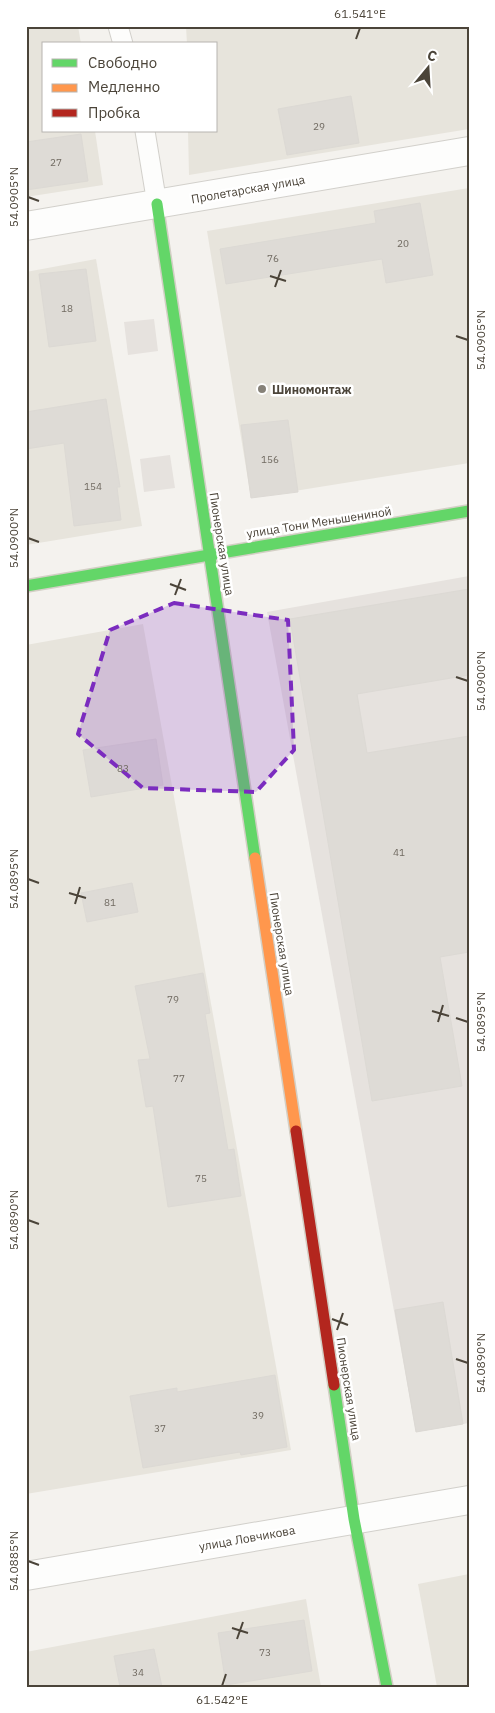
<svg xmlns="http://www.w3.org/2000/svg" width="495" height="1713" font-family="'IBM Plex Sans',sans-serif">
  <style>
    .residential { fill: #e7e4dc }
    .industrial { fill: #e6e2de }
    .building { fill: #dedbd6; stroke: #dcd9d4 }
    .lines { fill: none; stroke-linecap: round; stroke-linejoin: round }
    .lane-casing { stroke: #d2d0cb; stroke-width: 21 }
    .street-casing { stroke: #d2d0cb; stroke-width: 30 }
    .fast-casing { stroke: #d3cfc5; stroke-width: 14 }
    .slow-casing { stroke: #d3cfc5; stroke-width: 14 }
    .jam-casing { stroke: #d3cfc5; stroke-width: 14 }
    .lane { stroke: #fdfdfc; stroke-width: 19 }
    .street { stroke: #fdfdfc; stroke-width: 28 }
    .fast { stroke: #63d668; stroke-width: 11 }
    .slow { stroke: #ff974d; stroke-width: 11 }
    .jam { stroke: #b3261e; stroke-width: 11 }
    .marked { fill: #7b2cbf; fill-opacity: 0.2; stroke: #7b2cbf; stroke-width: 4; stroke-dasharray: 10 6; stroke-linejoin: round }
    .ticks { fill: none; stroke: #4b4439; stroke-width: 2 }
    .poi-dot { fill: #868178; stroke: #fff; stroke-width: 2 }
    .labels { text-anchor: middle; dominant-baseline: central; stroke-width: 5; stroke-linejoin: round; paint-order: stroke }
    .number-label { font-size: 10px; fill: #706a61 }
    .street-label { font-size: 12px; fill: #4b4439; stroke: #fff }
    .poi-label { font-size: 12px; font-weight: bold; fill: #4b4439; stroke: #fff; text-anchor: start }
    .neatline { fill: none; stroke: #4b4439; stroke-width: 2 }
    .ticks-label { font-size: 12px; text-anchor: middle; fill: #4b4439 }
  </style>
  <rect width="100%" height="100%" fill="#f4f2ee"/>
  <g class="residential">
    <polygon points="26,26 78,26 81,44 44,44 44,131 95,131 103,185 26,197"/>
    <polygon points="186,26 469,26 469,129 189,175 188,131 216,131 216,44 187,44"/>
    <polygon points="469,188 469,463 251,498 207,231"/>
    <polygon points="96,259 142,526 26,545 26,272"/>
    <polygon points="143,624 291,1450 26,1494 26,645"/>
    <polygon points="469,1574 469,1687 437,1687 418,1584"/>
    <polygon points="306,1599 321,1687 26,1687 26,1652"/>
  </g>
  <g class="industrial">
    <polygon points="154,319 158,351 128,355 124,322"/>
    <polygon points="170,455 175,488 144,492 140,459"/>
    <polygon points="469,576 469,1423 416,1432 267,612"/>
  </g>
  <g class="building">
    <polygon points="351,96 359,143 287,155 278,109"/>
    <polygon points="81,134 88,181 26,190 26,142"/>
    <polygon points="420,203 433,275 386,283 382,259 226,284 220,249 376,223 374,211"/>
    <polygon points="86,269 96,341 49,347 39,274"/>
    <polygon points="106,399 120,487 117,487 121,520 74,526 64,443 26,449 26,412"/>
    <polygon points="288,420 298,492 251,498 241,425"/>
    <polygon points="469,589 469,675 357,694 367,753 469,736 469,952 440,957 462,1086 372,1101 290,619"/>
    <polygon points="156,739 163,785 91,797 83,750"/>
    <polygon points="132,883 138,912 87,922 81,893"/>
    <polygon points="203,973 210,1013 205,1014 228,1150 234,1149 241,1196 168,1207 153,1106 146,1107 138,1060 150,1059 135,986"/>
    <polygon points="443,1302 463,1424 416,1432 395,1310"/>
    <polygon points="275,1375 287,1447 241,1455 240,1452 143,1468 130,1396 177,1388 177,1392"/>
    <polygon points="304,1620 312,1671 226,1685 218,1633"/>
    <polygon points="154,1649 162,1687 120,1687 114,1656"/>
  </g>
  <g class="lines">
    <g class="lane-casing">
      <g id="lane">
        <polyline points="118,26 123,44"/>
        <polyline points="145,131 157,204"/>
      </g>
    </g>
    <g class="street-casing">
      <g id="street">
        <polyline points="26,226 469,151"/>
        <polyline points="26,1576 469,1500"/>
      </g>
    </g>
    <g class="fast-casing">
      <g id="fast">
        <polyline points="157,204 255,858"/>
        <polyline points="26,586 469,511"/>
        <polyline points="334,1385 354,1519 387,1687"/>
      </g>
    </g>
    <g class="slow-casing">
      <polyline id="slow" points="255,858 296,1131"/>
    </g>
    <g class="jam-casing">
      <polyline id="jam" points="296,1131 334,1385"/>
    </g>
    <use href="#lane" class="lane"/>
    <use href="#street" class="street"/>
    <use href="#fast" class="fast"/>
    <use href="#slow" class="slow"/>
    <use href="#jam" class="jam"/>
  </g>
  <path class="marked" d="M174,603l114,17 6,130 -38,42 -113,-4 -65,-54 32,-104z"/>
  <path class="ticks" d="M356,39l4,-11M28,197l11,4M270,276l16,5M275,287l6,-17M456,336l12,4M28,538l11,4M170,584l16,6M175,595l6,-16M456,677l12,4M28,879l11,4M69,893l17,5M75,904l5,-17M432,1011l17,5M456,1018l12,4M438,1022l5,-17M28,1220l11,4M332,1319l16,6M337,1330l6,-17M456,1359l12,4M28,1561l11,4M232,1628l16,5M237,1639l6,-17M222,1686l4,-12"/>
  <circle class="poi-dot" cx="262" cy="389" r="5"/>
  <g class="labels">
    <g class="number-label">
      <text x="319" y="126">29</text>
      <text x="56" y="162">27</text>
      <text x="403" y="243">20</text>
      <text x="273" y="258">76</text>
      <text x="67" y="308">18</text>
      <text x="270" y="459">156</text>
      <text x="93" y="486">154</text>
      <text x="123" y="768">83</text>
      <text x="399" y="852">41</text>
      <text x="110" y="902">81</text>
      <text x="173" y="999">79</text>
      <text x="179" y="1078">77</text>
      <text x="201" y="1178">75</text>
      <text x="258" y="1415">39</text>
      <text x="160" y="1428">37</text>
      <text x="265" y="1652">73</text>
      <text x="138" y="1672">34</text>
    </g>
    <g class="street-label">
      <text transform="translate(248 189) rotate(-10)">Пролетарская улица</text>
      <text transform="translate(319 522) rotate(-9)">улица Тони Меньшениной</text>
      <text transform="translate(222 544) rotate(81)">Пионерская улица</text>
      <text transform="translate(282 944) rotate(81)">Пионерская улица</text>
      <text transform="translate(349 1389) rotate(81)">Пионерская улица</text>
      <text transform="translate(247 1538) rotate(-10)">улица Ловчикова</text>
    </g>
    <g class="poi-label">
      <text x="272" y="389">Шиномонтаж</text>
    </g>
  </g>
  <rect width="495" height="1713" fill="none" stroke="#ffffff" stroke-width="55"/>
  <rect x="42" y="42" width="175" height="90" fill="#ffffff" stroke="#b7b4b0"/>
  <rect x="52" y="59" width="25" height="8" fill="#63d668" stroke="#b7b4b0"/>
  <text x="88" y="68" font-size="15" fill="#4b4439">Свободно</text>
  <rect x="52" y="84" width="25" height="8" fill="#ff974d" stroke="#b7b4b0"/>
  <text x="88" y="92" font-size="15" fill="#4b4439">Медленно</text>
  <rect x="52" y="109" width="25" height="8" fill="#b3261e" stroke="#b7b4b0"/>
  <text x="88" y="118" font-size="15" fill="#4b4439">Пробка</text>
  <g transform="translate(428 68) rotate(18)" stroke="#ffffff" stroke-width="4" paint-order="stroke">
  <path d="M0-4L9 19L0 12L-9 19Z" fill="#4b4439"/>
  <text y="-8" font-size="14" font-weight="bold" text-anchor="middle" fill="#4b4439">С</text>
  </g>
  <rect x="28" y="28" width="440" height="1658" class="neatline"/>
  <g class="ticks-label">
    <text x="360" y="18">61.541°E</text>
    <text transform="translate(14 197) rotate(-90)" y="4">54.0905°N</text>
    <text transform="translate(481 340) rotate(-90)" y="4">54.0905°N</text>
    <text transform="translate(14 538) rotate(-90)" y="4">54.0900°N</text>
    <text transform="translate(481 681) rotate(-90)" y="4">54.0900°N</text>
    <text transform="translate(14 879) rotate(-90)" y="4">54.0895°N</text>
    <text transform="translate(481 1022) rotate(-90)" y="4">54.0895°N</text>
    <text transform="translate(14 1220) rotate(-90)" y="4">54.0890°N</text>
    <text transform="translate(481 1363) rotate(-90)" y="4">54.0890°N</text>
    <text transform="translate(14 1561) rotate(-90)" y="4">54.0885°N</text>
    <text x="222" y="1704">61.542°E</text>
  </g>
</svg>
